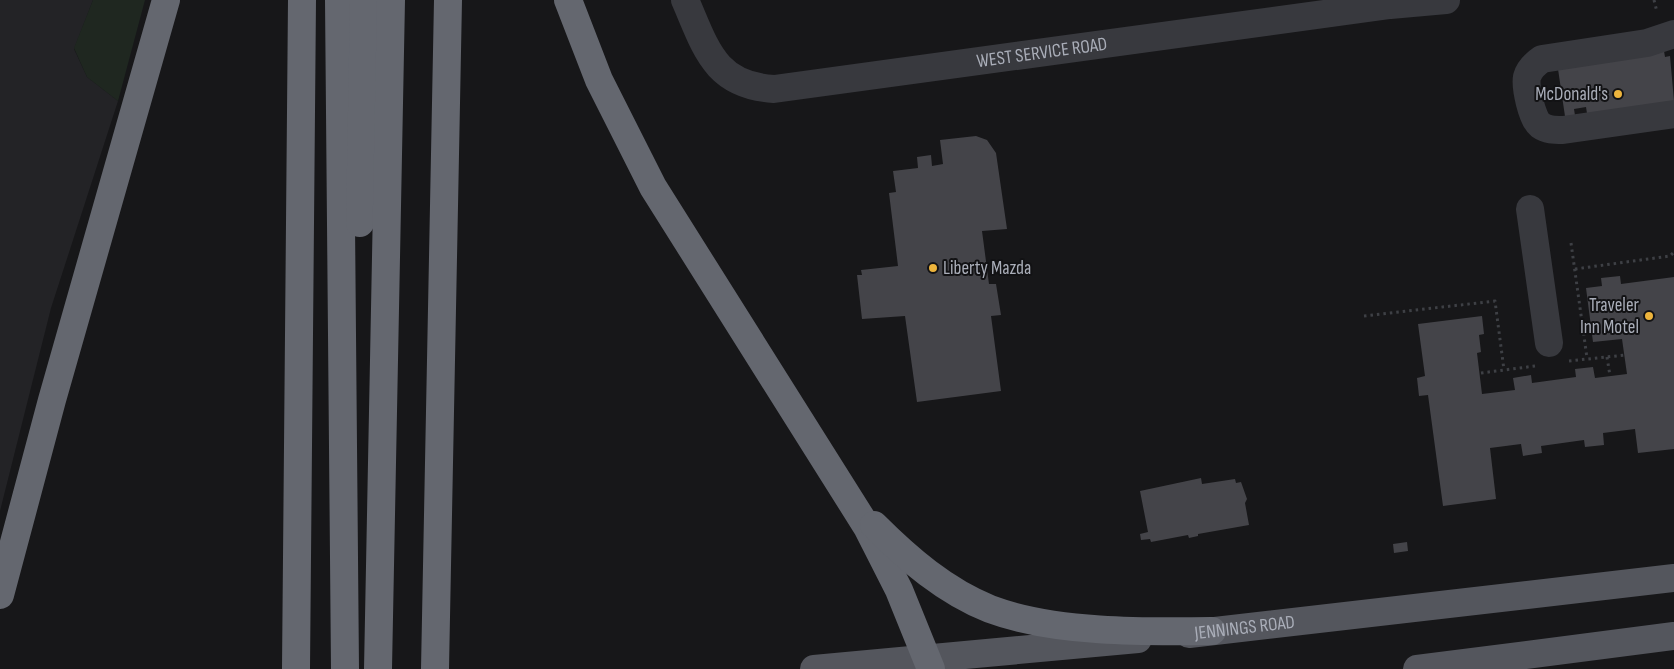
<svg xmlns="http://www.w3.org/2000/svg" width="1674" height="669" font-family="'Sofia Sans Condensed',sans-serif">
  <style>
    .built { fill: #232326 }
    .green { fill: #1f2720 }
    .building { fill: #444449 }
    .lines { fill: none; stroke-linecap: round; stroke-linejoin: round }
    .path { stroke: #3e4045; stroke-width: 3; stroke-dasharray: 2.5 4; stroke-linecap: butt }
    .minor { stroke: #38393e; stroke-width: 28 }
    .major { stroke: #54565d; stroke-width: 28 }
    .highway { stroke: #64676f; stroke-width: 28 }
    .poi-dot { fill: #edb43c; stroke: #121214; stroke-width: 2 }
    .labels { text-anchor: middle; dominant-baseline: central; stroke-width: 4; stroke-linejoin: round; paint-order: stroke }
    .street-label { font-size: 19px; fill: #aaaeb9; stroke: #121214 }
    .poi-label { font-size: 19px; fill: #aaaeb9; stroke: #121214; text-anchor: end }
  </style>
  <rect width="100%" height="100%" fill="#171719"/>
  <polygon class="built" points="0,0 93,0 74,49 87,77 118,101 51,308 0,511"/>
  <polygon class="green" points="93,0 145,0 118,101 87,77 74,48"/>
  <g class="building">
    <polygon points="1664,51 1665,57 1670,56 1674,101 1588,120 1586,107 1574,109 1576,122 1566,123 1558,69"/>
    <polygon points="976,136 987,140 996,153 1007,229 982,231 989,284 996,284 1001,315 991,316 1001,391 917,402 905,316 862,319 857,275 862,275 861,270 898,266 889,193 896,192 893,171 918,168 917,157 931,155 932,166 943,164 940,140"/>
    <polygon points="1620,276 1621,284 1674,277 1674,449 1638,453 1635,429 1603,433 1604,445 1585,447 1584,440 1541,446 1542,453 1523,456 1521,444 1490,448 1496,499 1443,506 1428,395 1419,396 1417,378 1425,376 1418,324 1482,316 1484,334 1479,335 1481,352 1477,353 1482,394 1515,390 1513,378 1531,375 1532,383 1576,377 1575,369 1593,367 1595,378 1627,374 1622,339 1593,342 1586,288 1602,286 1601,278"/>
    <polygon points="1201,478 1202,484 1235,479 1236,483 1241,482 1247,499 1245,503 1249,525 1198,534 1198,536 1189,538 1188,535 1151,542 1150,539 1141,540 1140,534 1148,532 1140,491"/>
    <polygon points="1407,542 1408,551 1394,553 1393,544"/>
  </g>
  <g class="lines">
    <g class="path">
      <polyline points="1654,0 1657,12"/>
      <polyline points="1571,243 1587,358"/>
      <polyline points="1575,269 1670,256 1674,252"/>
      <polyline points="1364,316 1495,301 1504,370"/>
      <polyline points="1607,357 1610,376"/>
      <polyline points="1569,361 1625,355"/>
      <polyline points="1481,373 1535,366"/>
    </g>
    <g class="minor">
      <path id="s1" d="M685,0c21,48 29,85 89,89l616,-84 56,-5"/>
      <path d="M1674,34l-27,9 -105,16c-6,4 -13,11 -15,18 -2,10 5,42 13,48 7,5 14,5 23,5l111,-16"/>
      <polyline points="1530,209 1549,343"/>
    </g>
    <g class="major">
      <path id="s2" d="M1189,634l485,-56"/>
      <polyline points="814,669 1138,639"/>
      <polyline points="1417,669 1674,636"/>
    </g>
    <g class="highway">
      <polyline points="339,0 345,669"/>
      <polyline points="568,0 599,80 653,187 867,527 899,590 931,669"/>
      <polyline points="360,223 364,0"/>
      <path d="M874,525c34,34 71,66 116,84 64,24 154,23 222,22"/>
      <polyline points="0,595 52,400 166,0"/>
      <polyline points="296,669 302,0"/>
      <polyline points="378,669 391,0"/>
      <polyline points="435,669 448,0"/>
    </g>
  </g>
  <g class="poi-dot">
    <circle cx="1618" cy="94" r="5"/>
    <circle cx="933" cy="268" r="5"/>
    <circle cx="1649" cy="316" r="5"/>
  </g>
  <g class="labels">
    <g class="street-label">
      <text stroke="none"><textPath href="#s1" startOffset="406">WEST SERVICE ROAD</textPath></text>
      <text stroke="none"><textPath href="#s2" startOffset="56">JENNINGS ROAD</textPath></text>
    </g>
    <g class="poi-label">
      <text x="1608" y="94">McDonald's</text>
      <text x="943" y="268" text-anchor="start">Liberty Mazda</text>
      <text x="1639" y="305">Traveler<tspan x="1639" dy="22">Inn Motel</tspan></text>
    </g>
  </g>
</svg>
